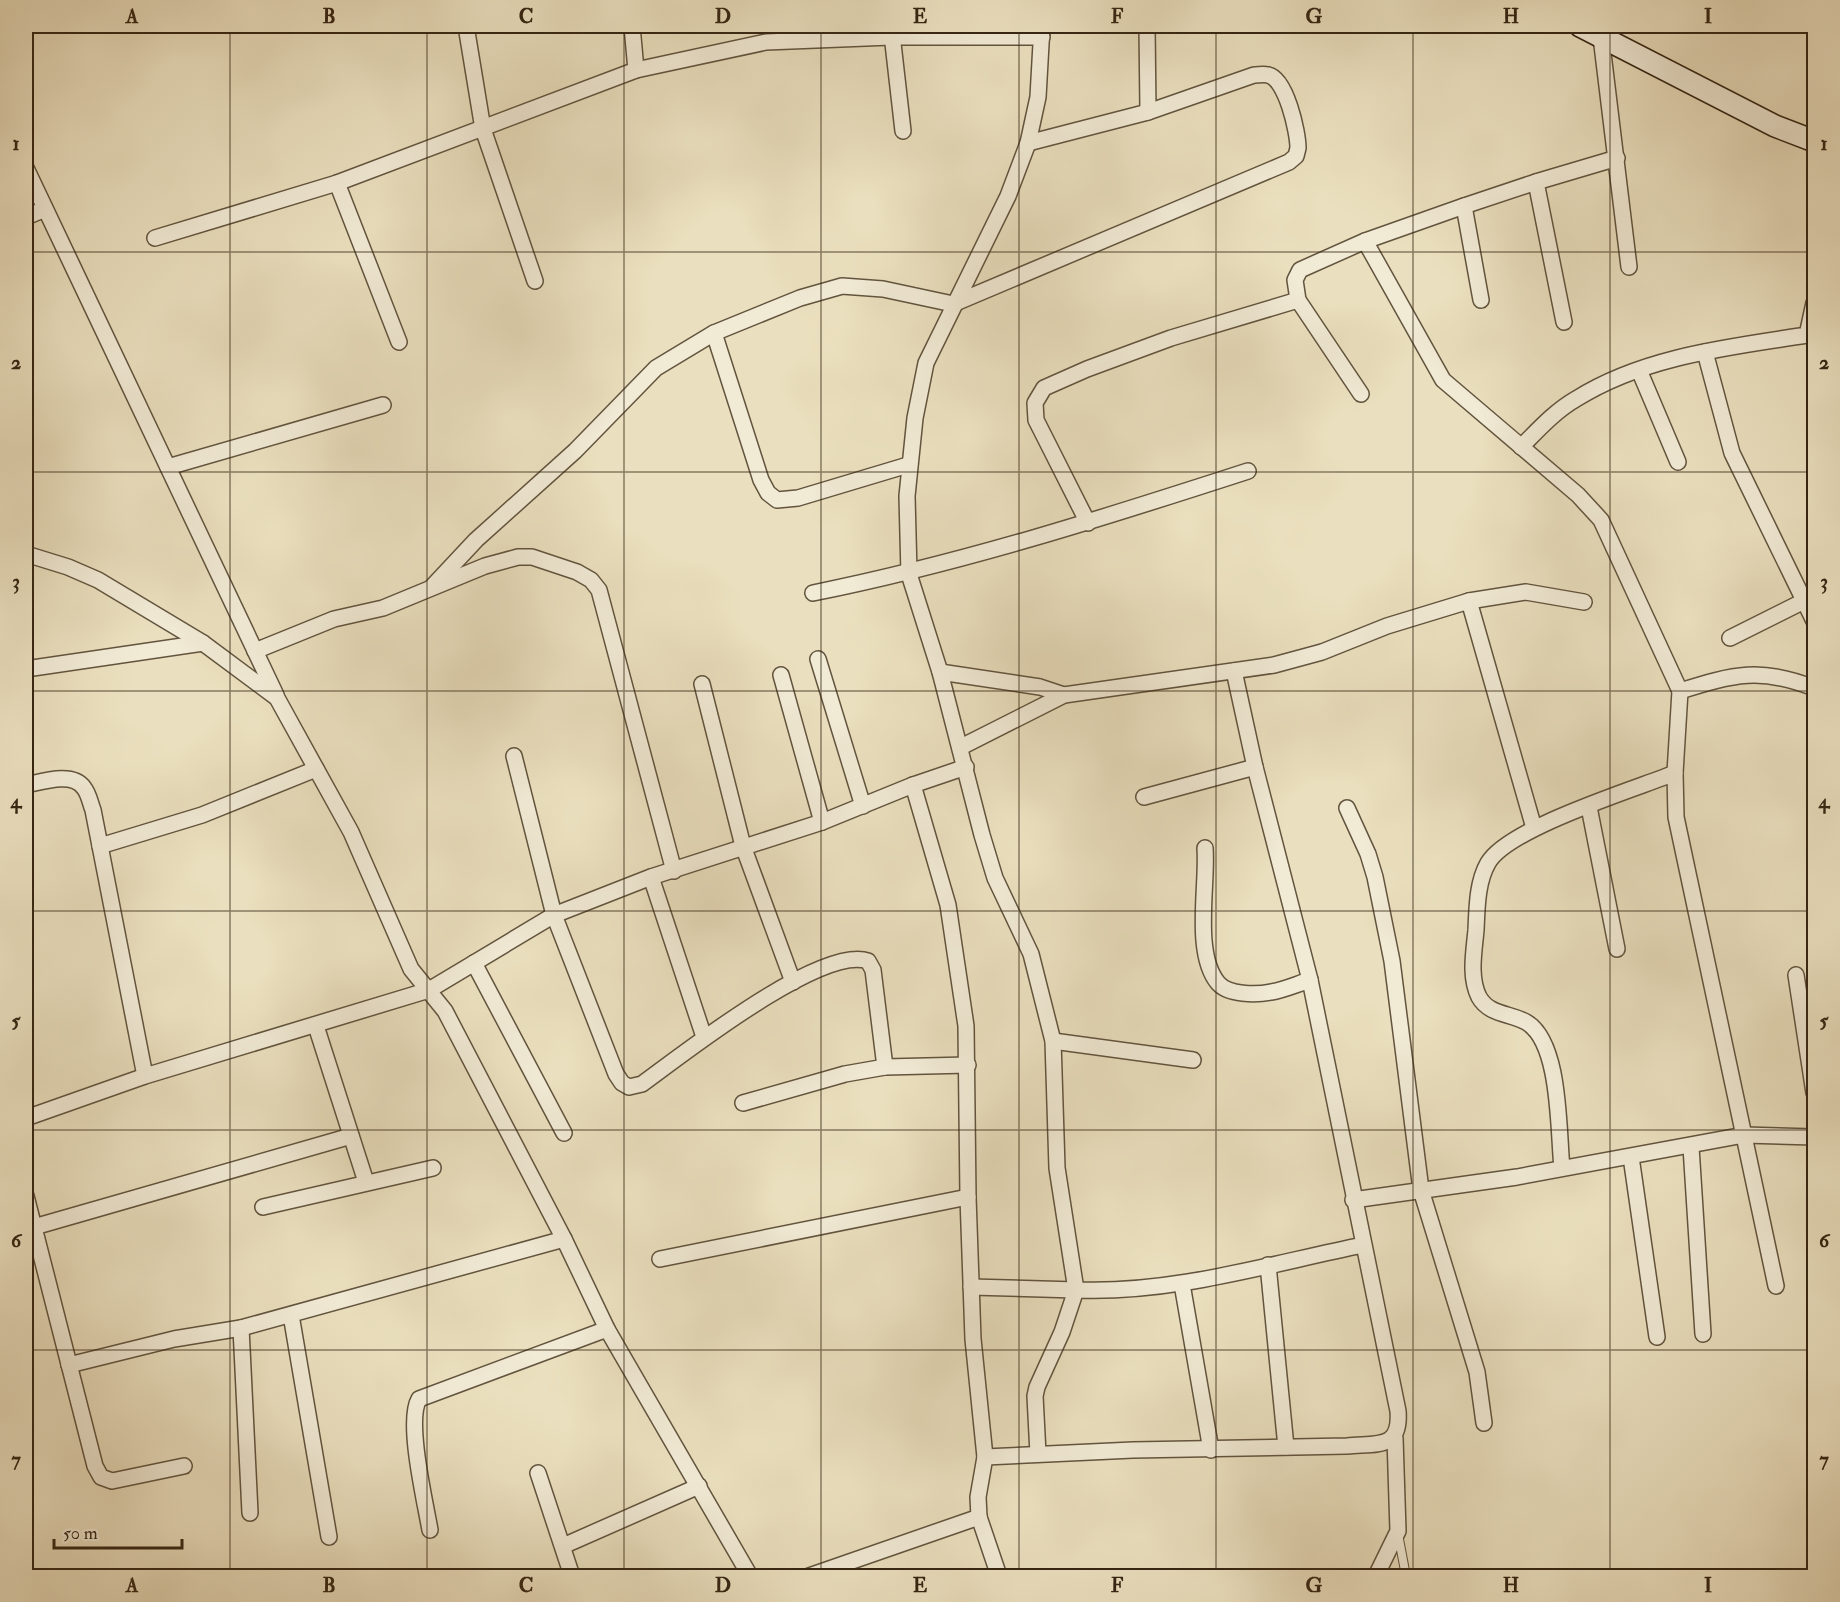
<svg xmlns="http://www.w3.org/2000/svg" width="1840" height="1602" font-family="'IM FELL Double Pica',serif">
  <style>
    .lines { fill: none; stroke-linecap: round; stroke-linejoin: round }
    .service-casing { stroke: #62543e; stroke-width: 10 }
    .minor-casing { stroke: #62543e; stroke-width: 18 }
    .secondary-casing { stroke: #352513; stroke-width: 24 }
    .service { stroke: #f1ead5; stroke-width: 8 }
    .minor { stroke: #f1ead5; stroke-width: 15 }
    .secondary { stroke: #f1ead5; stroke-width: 21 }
    .grid { fill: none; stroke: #352513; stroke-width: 1.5; stroke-opacity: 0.55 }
    .neatline { fill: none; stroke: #352513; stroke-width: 2 }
    .grid-label { font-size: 20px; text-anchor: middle; font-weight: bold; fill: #352513 }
  </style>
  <rect width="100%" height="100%" fill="#eadfbe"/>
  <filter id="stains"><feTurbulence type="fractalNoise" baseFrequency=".00333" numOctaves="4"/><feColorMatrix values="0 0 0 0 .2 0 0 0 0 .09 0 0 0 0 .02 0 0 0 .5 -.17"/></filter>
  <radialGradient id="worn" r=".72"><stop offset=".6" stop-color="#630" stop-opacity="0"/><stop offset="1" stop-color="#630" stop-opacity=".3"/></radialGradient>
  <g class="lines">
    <g class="service-casing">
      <polyline id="service" points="1398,1534 1406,1576"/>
    </g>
    <g class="minor-casing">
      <g id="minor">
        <polyline points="466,26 483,129 535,281"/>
        <polyline points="632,26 636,70"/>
        <polyline points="891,26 903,131"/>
        <path d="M1042,26l-4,71 -10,46 -20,53 -82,167 -11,55 -8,78 2,78 31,98 42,163 13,43 36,76 22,87 4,127 19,122c97,4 193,-26 287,-45"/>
        <polyline points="1147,26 1148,112"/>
        <polyline points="1601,37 1629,267"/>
        <polyline points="26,168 276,695"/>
        <polyline points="337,183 399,342"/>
        <polyline points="1464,206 1536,182"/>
        <polyline points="26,217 45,209"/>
        <polyline points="155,238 337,183 636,70 766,42 891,37 1042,37"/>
        <polyline points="1365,241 1443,380 1578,495 1601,520 1680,691 1675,773 1676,817 1776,1286"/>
        <polyline points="1564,322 1536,182 1617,158"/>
        <polyline points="714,333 761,480 768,493 777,500 798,498 908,465"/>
        <polyline points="1705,352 1732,453 1814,621"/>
        <polyline points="1639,370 1678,462"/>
        <polyline points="1361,394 1298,300 1295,280 1300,270 1365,241 1464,206 1481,300"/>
        <path d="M1521,447c17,-17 34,-36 55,-48 68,-43 154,-52 231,-64l7,-32"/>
        <polyline points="168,467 383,405"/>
        <polyline points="1088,523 1036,420 1035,403 1044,388 1087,369 1171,338 1298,300"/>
        <polyline points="26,554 68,567 98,580 203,643 277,698 351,832 411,969 445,1011 564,1239 607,1329 750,1576"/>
        <path d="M432,587l44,-47 99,-89 81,-83 58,-35 86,-35 42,-12 41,3 70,15 336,-142 7,-6 2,-8c0,-16 -12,-70 -30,-73 -4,-1 -10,0 -14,0l-106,37 -120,31"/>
        <path d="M813,593c149,-30 290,-75 435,-122"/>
        <polyline points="1469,601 1534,828"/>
        <polyline points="1730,638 1814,596"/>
        <polyline points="255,651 334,619 383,608 485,566 518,557 532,557 577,572 591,580 599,590 674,871"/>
        <polyline points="818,659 863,806"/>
        <polyline points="26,669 203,643"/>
        <polyline points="940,672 1040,687 1064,695"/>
        <polyline points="781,675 822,822"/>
        <polyline points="702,684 743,846 793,982"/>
        <path d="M1680,691c54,-17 81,-24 134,-3"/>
        <polyline points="961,747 1064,695 1274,665 1322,652 1387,626 1469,601 1526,592 1584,602"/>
        <path d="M514,756l40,159 62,159 6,9 7,4 13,-3c40,-29 179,-139 226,-123l5,9 12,97"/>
        <path d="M26,785c15,-3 47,-14 58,3 5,6 6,15 9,22l52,266"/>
        <polyline points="913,785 948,905 966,1026 968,1197 973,1339 985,1457"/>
        <polyline points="1144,797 1255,767"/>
        <polyline points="1589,807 1617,949"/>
        <polyline points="1347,808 1368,854 1375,877 1392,961 1421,1190 1477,1372 1484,1423"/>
        <polyline points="100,846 202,815 316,769"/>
        <path d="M1205,848c3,36 -12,105 13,135 10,12 38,12 53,9 13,-2 26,-8 39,-12"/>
        <polyline points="651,877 704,1037"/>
        <polyline points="474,963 564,1133"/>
        <polyline points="1796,975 1814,1093"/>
        <polyline points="316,1026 366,1182"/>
        <polyline points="1053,1041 1193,1060"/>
        <polyline points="743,1103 845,1074 885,1067 968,1065"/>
        <polyline points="26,1118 145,1076 429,990 554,915 651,877 822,822 913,785 966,767"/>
        <polyline points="1691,1147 1703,1334"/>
        <polyline points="1631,1157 1657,1337"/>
        <path d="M1562,1168c-4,-37 -1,-126 -36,-146 -16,-9 -37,-7 -47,-25 -10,-20 -5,-45 -3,-67 1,-22 1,-48 12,-67 20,-35 147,-74 187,-90"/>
        <polyline points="26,1196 95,1466 101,1477 112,1481 184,1466"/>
        <polyline points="1353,1200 1517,1177 1744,1135 1814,1137"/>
        <polyline points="263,1207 433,1168"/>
        <polyline points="34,1227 351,1136"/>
        <polyline points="660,1259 968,1197"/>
        <polyline points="1268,1265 1286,1447"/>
        <polyline points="1182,1284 1211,1450"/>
        <polyline points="971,1287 1076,1290 1062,1332 1037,1387 1035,1396 1038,1454"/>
        <polyline points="291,1315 329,1537"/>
        <polyline points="241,1328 250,1513"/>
        <polyline points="69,1365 174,1339 241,1328 564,1239"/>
        <polyline points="538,1473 572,1576"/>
        <path d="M979,1517l-1,-20 7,-40 148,-7 214,-4c30,-3 54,4 51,-35l-88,-431 -55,-213 -21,-96"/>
        <path d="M430,1530c-5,-29 -24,-109 -11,-131l188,-70"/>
        <polyline points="563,1546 699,1486"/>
        <polyline points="809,1576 979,1517 999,1576"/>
        <polyline points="1376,1576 1398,1531 1395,1438"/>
      </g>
    </g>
    <g class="secondary-casing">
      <polyline id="secondary" points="1580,26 1775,126 1814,141"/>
    </g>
    <use href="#service" class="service"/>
    <use href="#minor" class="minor"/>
    <use href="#secondary" class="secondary"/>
  </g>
  <path class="grid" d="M230,26v1550M427,26v1550M624,26v1550M821,26v1550M1019,26v1550M1216,26v1550M1413,26v1550M1610,26v1550M26,252h1788M26,472h1788M26,691h1788M26,911h1788M26,1130h1788M26,1350h1788"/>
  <rect width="1840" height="1602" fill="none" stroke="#eadfbe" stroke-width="66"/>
  <path d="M54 1539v9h128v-9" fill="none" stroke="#352513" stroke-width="3"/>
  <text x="63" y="1539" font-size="18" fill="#352513" stroke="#f1ead5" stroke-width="4.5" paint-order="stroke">50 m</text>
  <rect x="33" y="33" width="1774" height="1536" class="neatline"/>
  <g class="grid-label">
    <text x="132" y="23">A</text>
    <text x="329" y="23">B</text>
    <text x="526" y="23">C</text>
    <text x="723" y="23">D</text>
    <text x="920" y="23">E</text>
    <text x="1117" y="23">F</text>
    <text x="1314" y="23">G</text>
    <text x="1511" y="23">H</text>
    <text x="1708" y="23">I</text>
    <text x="16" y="150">1</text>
    <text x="1824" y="150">1</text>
    <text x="16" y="369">2</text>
    <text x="1824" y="369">2</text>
    <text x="16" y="588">3</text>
    <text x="1824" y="588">3</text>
    <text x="16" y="808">4</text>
    <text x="1824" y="808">4</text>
    <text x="16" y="1027">5</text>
    <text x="1824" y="1027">5</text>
    <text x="16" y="1247">6</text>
    <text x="1824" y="1247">6</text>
    <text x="16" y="1466">7</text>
    <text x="1824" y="1466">7</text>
    <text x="132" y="1592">A</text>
    <text x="329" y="1592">B</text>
    <text x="526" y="1592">C</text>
    <text x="723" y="1592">D</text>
    <text x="920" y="1592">E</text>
    <text x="1117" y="1592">F</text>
    <text x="1314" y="1592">G</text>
    <text x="1511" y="1592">H</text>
    <text x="1708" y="1592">I</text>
  </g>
  <rect width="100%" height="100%" filter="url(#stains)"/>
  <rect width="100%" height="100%" fill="url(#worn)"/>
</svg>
